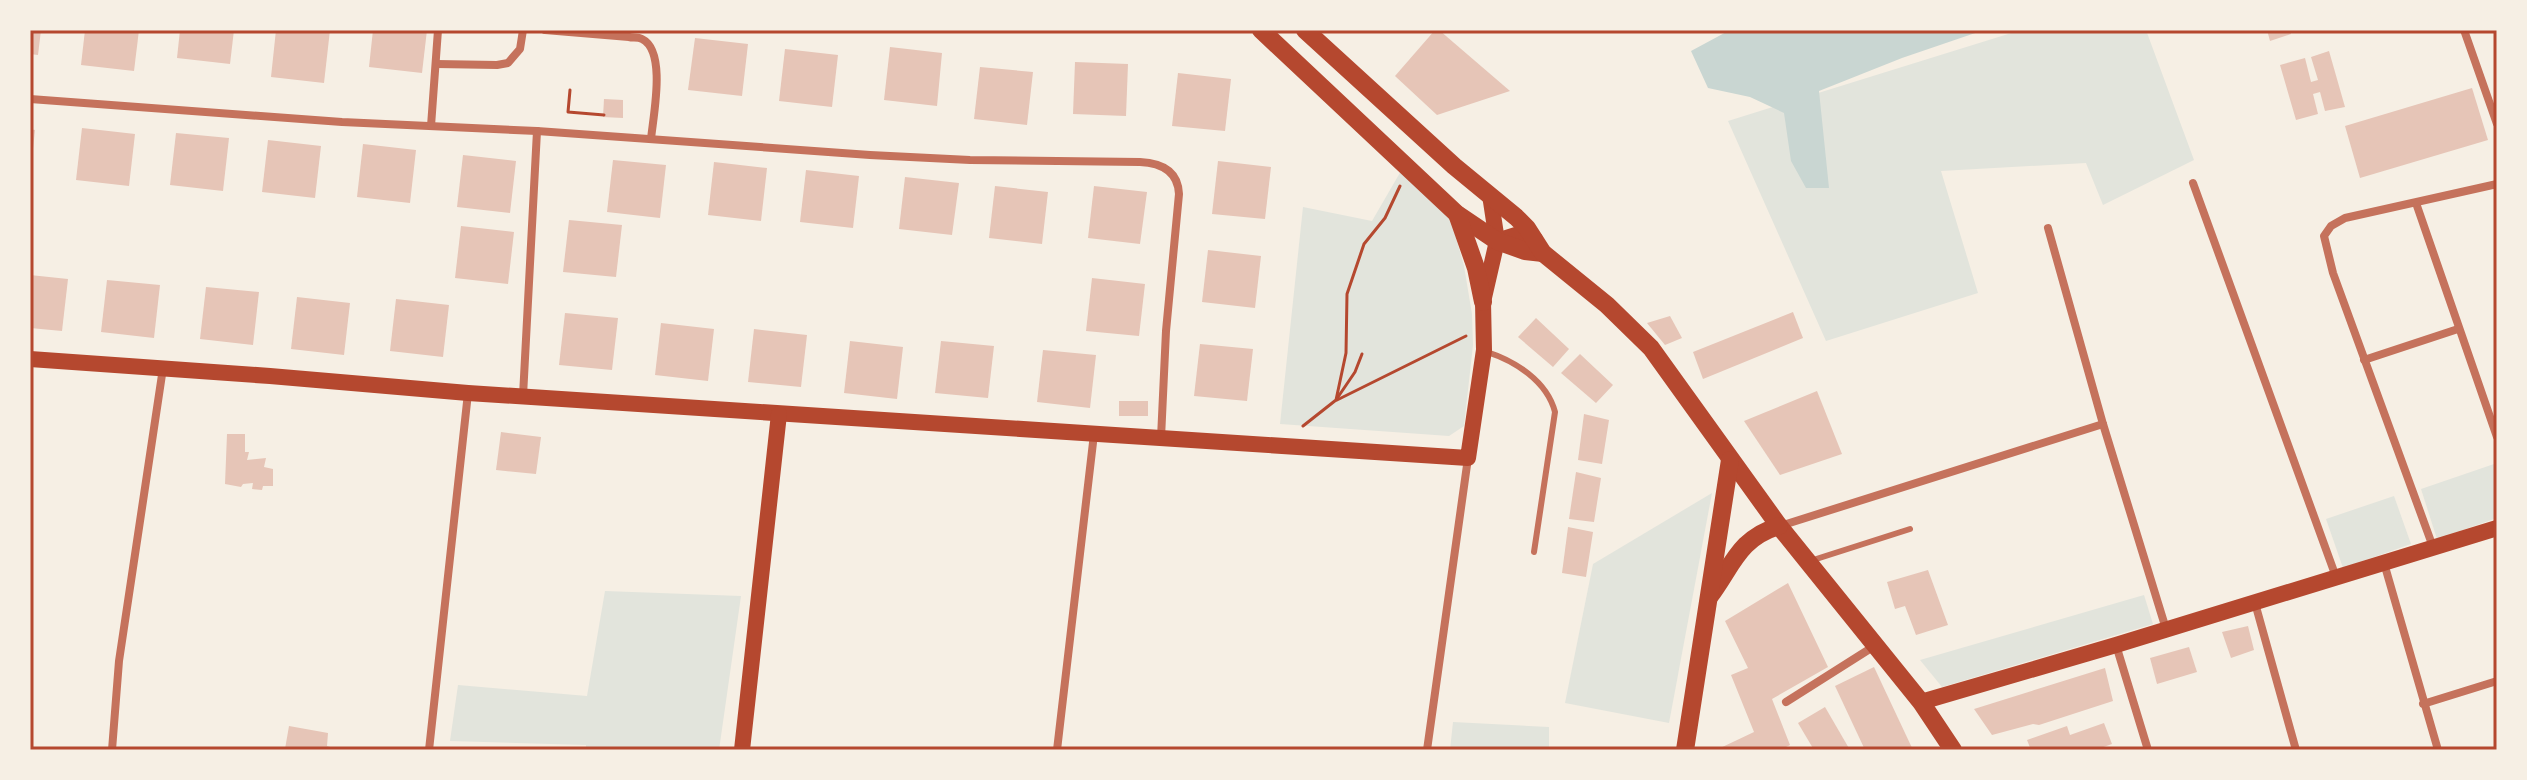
<svg xmlns="http://www.w3.org/2000/svg" width="2527" height="780" font-family="Poppins,sans-serif">
  <style>
    .green { fill: #e2e4dc }
    .water { fill: #c9d6d2 }
    .building { fill: #e6c5b7 }
    .lines { fill: none; stroke-linecap: round; stroke-linejoin: round }
    .path { stroke: #b5482f; stroke-width: 3 }
    .service { stroke: #c5725c; stroke-width: 6 }
    .minor { stroke: #c5725c; stroke-width: 8 }
    .secondary { stroke: #b5482f; stroke-width: 16 }
    .primary { stroke: #b5482f; stroke-width: 18 }
    .neatline { fill: none; stroke: #b5482f; stroke-width: 3 }
  </style>
  <rect width="100%" height="100%" fill="#f6efe4"/>
  <g class="green">
    <polygon points="2021,30 2146,30 2194,160 2103,205 2086,163 1941,171 1978,293 1826,341 1728,121"/>
    <polygon points="1401,171 1451,220 1464,266 1472,314 1473,345 1464,426 1449,436 1280,424 1303,207 1372,221"/>
    <polygon points="2497,463 2497,518 2437,539 2421,489"/>
    <polygon points="1712,493 1669,723 1565,703 1593,564"/>
    <polygon points="2394,496 2411,544 2343,568 2326,519"/>
    <polygon points="605,591 741,596 719,750 586,750 586,745 450,741 458,685 587,696"/>
    <polygon points="2144,595 2153,624 1942,687 1920,660"/>
    <polygon points="1453,722 1549,727 1549,750 1450,750"/>
  </g>
  <polygon class="water" points="1730,30 1984,30 1902,58 1819,91 1829,188 1806,188 1791,161 1784,113 1750,97 1708,88 1691,51"/>
  <g class="building">
    <polygon points="30,30 41,30 38,55 30,54"/>
    <polygon points="85,30 139,30 134,71 81,65"/>
    <polygon points="180,30 234,30 230,64 177,58"/>
    <polygon points="276,30 330,30 324,83 271,77"/>
    <polygon points="373,30 427,30 422,73 369,67"/>
    <polygon points="1435,30 1439,30 1510,91 1437,115 1395,76"/>
    <polygon points="2267,30 2290,30 2291,34 2270,41"/>
    <polygon points="695,38 748,44 742,96 688,90"/>
    <polygon points="890,47 942,53 937,106 884,100"/>
    <polygon points="785,49 838,55 832,107 779,101"/>
    <polygon points="2329,51 2345,107 2325,111 2320,92 2313,94 2318,114 2296,120 2280,65 2305,58 2311,82 2318,80 2311,57"/>
    <polygon points="1075,62 1128,64 1126,116 1073,114"/>
    <polygon points="980,67 1033,72 1027,125 974,119"/>
    <polygon points="1178,73 1231,79 1225,131 1172,126"/>
    <polygon points="2472,88 2488,140 2360,178 2345,126"/>
    <polygon points="604,99 623,100 623,118 603,117"/>
    <polygon points="82,128 135,134 129,186 76,180"/>
    <polygon points="30,129 35,130 32,158 30,158"/>
    <polygon points="176,133 229,138 223,191 170,185"/>
    <polygon points="268,140 321,146 315,198 262,192"/>
    <polygon points="363,144 416,150 410,203 357,197"/>
    <polygon points="463,155 516,161 510,213 457,207"/>
    <polygon points="613,160 666,165 660,218 607,212"/>
    <polygon points="1218,161 1271,167 1265,219 1212,214"/>
    <polygon points="714,162 767,168 761,221 708,215"/>
    <polygon points="806,170 859,176 853,228 800,222"/>
    <polygon points="905,177 959,183 952,235 899,229"/>
    <polygon points="995,186 1048,192 1042,244 989,238"/>
    <polygon points="1094,186 1147,192 1140,244 1088,238"/>
    <polygon points="569,220 622,225 616,277 563,272"/>
    <polygon points="461,226 514,232 508,284 455,278"/>
    <polygon points="1208,250 1261,256 1255,308 1202,302"/>
    <polygon points="30,275 68,279 62,331 30,328"/>
    <polygon points="1092,278 1145,284 1139,336 1086,331"/>
    <polygon points="107,280 160,285 154,338 101,332"/>
    <polygon points="206,287 259,292 253,345 200,339"/>
    <polygon points="297,297 350,303 344,355 291,349"/>
    <polygon points="396,299 449,305 443,357 390,351"/>
    <polygon points="1793,312 1803,338 1703,379 1693,352"/>
    <polygon points="565,313 618,318 612,370 559,365"/>
    <polygon points="1670,316 1682,338 1665,345 1647,323"/>
    <polygon points="1536,318 1569,349 1553,367 1518,337"/>
    <polygon points="661,323 714,329 708,381 655,375"/>
    <polygon points="754,329 807,335 801,387 748,382"/>
    <polygon points="850,341 903,347 897,399 844,393"/>
    <polygon points="941,341 994,346 988,398 935,393"/>
    <polygon points="1200,344 1253,349 1247,401 1194,396"/>
    <polygon points="1043,350 1096,355 1090,408 1037,402"/>
    <polygon points="1580,354 1613,385 1596,403 1561,373"/>
    <polygon points="1817,391 1842,454 1780,475 1744,421"/>
    <rect x="1119" y="401" width="29" height="15"/>
    <polygon points="1584,414 1609,420 1602,464 1578,460"/>
    <polygon points="501,432 541,437 536,474 496,470"/>
    <polygon points="227,434 245,434 245,452 249,452 247,460 266,458 264,467 273,469 273,486 263,486 262,490 252,489 253,483 243,484 241,487 225,484"/>
    <polygon points="1576,472 1601,478 1594,522 1569,519"/>
    <polygon points="1568,527 1593,532 1586,577 1562,573"/>
    <polygon points="1928,570 1948,625 1916,635 1905,606 1895,609 1887,582"/>
    <polygon points="1788,583 1828,667 1772,699 1790,745 1780,750 1716,750 1754,732 1731,675 1748,668 1725,621"/>
    <polygon points="2248,626 2254,650 2231,658 2222,632"/>
    <polygon points="2189,647 2197,672 2157,684 2150,658"/>
    <polygon points="1874,667 1913,750 1865,750 1835,686"/>
    <polygon points="2105,668 2113,701 2039,725 2033,724 1992,735 1974,709"/>
    <polygon points="1825,707 1850,750 1814,750 1798,723"/>
    <polygon points="2104,723 2112,744 2095,750 2031,750 2027,740 2067,726 2070,735"/>
    <polygon points="289,726 328,733 327,746 340,750 285,749"/>
  </g>
  <g class="lines">
    <g class="path">
      <polyline points="570,90 568,112 604,115"/>
      <polyline points="1338,397 1355,372 1362,354"/>
      <polyline points="1337,400 1466,336"/>
      <polyline points="1303,426 1336,400 1346,353 1347,294 1364,244 1385,218 1400,186"/>
    </g>
    <g class="service">
      <path d="M1487,352c28,9 60,29 68,60l-21,140"/>
      <polyline points="1810,561 1910,529"/>
    </g>
    <g class="minor">
      <path d="M545,30l84,7c4,1 9,0 13,2 25,12 11,78 9,100"/>
      <polyline points="2464,30 2497,124"/>
      <polyline points="436,64 497,65 508,63 520,49 523,30"/>
      <path d="M30,99l312,23 195,9 333,24 100,5 170,2c21,1 38,9 39,32l-13,137 -5,107"/>
      <polyline points="431,126 438,30"/>
      <polyline points="2193,183 2336,577"/>
      <polyline points="2416,203 2497,437"/>
      <polyline points="2048,228 2103,424 2166,629"/>
      <polyline points="2364,360 2458,329"/>
      <polyline points="523,396 537,131"/>
      <polyline points="1780,526 2103,424"/>
      <polyline points="2433,547 2333,273 2324,236 2331,226 2345,218 2497,184"/>
      <polyline points="2384,563 2438,750"/>
      <polyline points="2255,603 2296,750"/>
      <polyline points="2116,645 2148,750"/>
      <polyline points="1786,702 1876,645"/>
      <polyline points="2423,704 2497,681"/>
      <polyline points="112,750 119,661 163,368"/>
      <polyline points="429,750 468,393"/>
      <polyline points="1057,750 1094,434"/>
      <polyline points="1427,750 1468,458"/>
    </g>
    <g class="secondary">
      <polyline points="1497,241 1516,235 1535,239"/>
      <polyline points="30,359 270,376 468,393 1468,458 1484,350 1483,302 1497,241 1490,195"/>
      <polyline points="1921,702 2116,645 2497,528"/>
      <polyline points="742,750 779,414"/>
    </g>
    <g class="primary">
      <polyline points="1261,30 1457,214 1497,241 1525,251 1543,253"/>
      <polyline points="1305,30 1454,166 1516,217 1527,228 1543,253 1607,305 1651,348 1779,526 1921,702 1953,750"/>
      <polyline points="1457,214 1476,268 1483,302"/>
      <path d="M1710,596c23,-31 29,-58 69,-70"/>
      <polyline points="1685,750 1730,460"/>
    </g>
  </g>
  <rect width="2527" height="780" fill="none" stroke="#f6efe4" stroke-width="64"/>
  <rect x="32" y="32" width="2463" height="716" class="neatline"/>
</svg>
